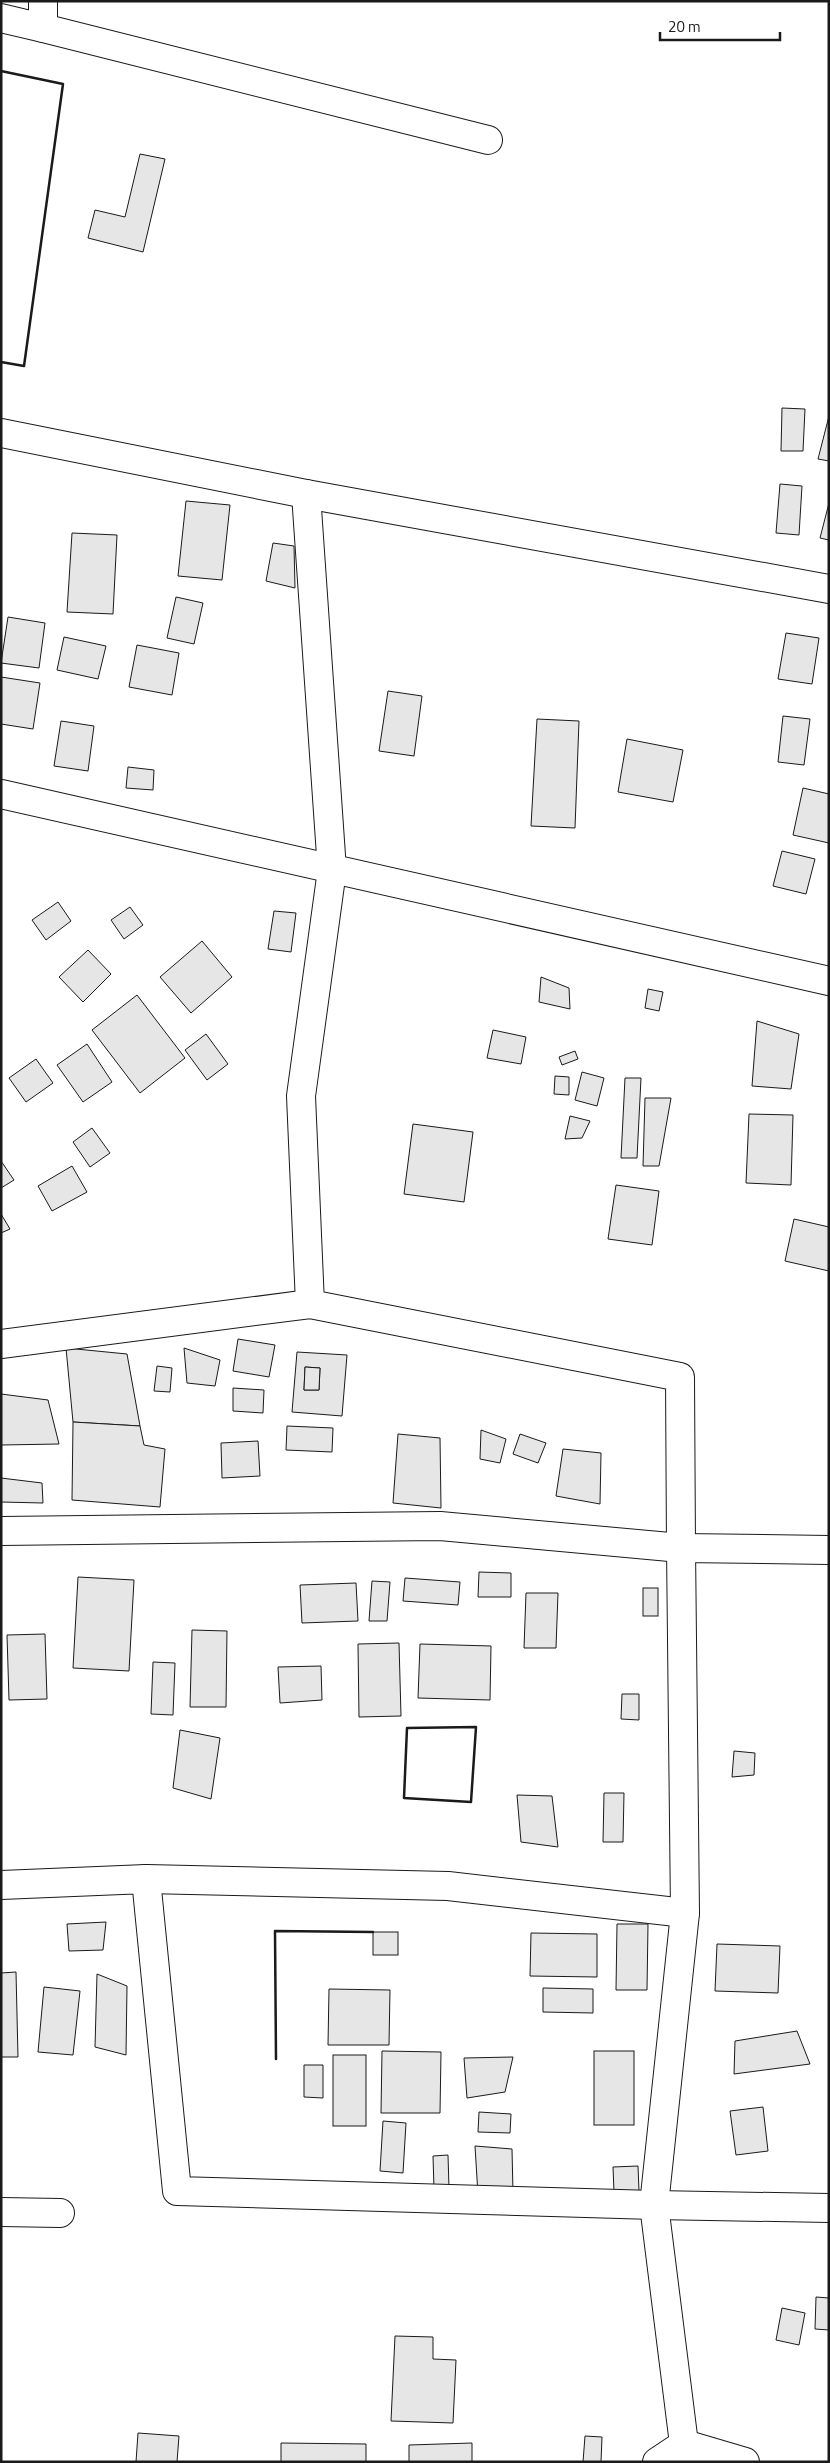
<svg xmlns="http://www.w3.org/2000/svg" width="830" height="2463" font-family="'Titillium Web',sans-serif">
  <style>
    .building { fill: #e6e6e6; stroke: #1a1a1a; fill-rule: evenodd }
    .lines { fill: none; stroke-linecap: round; stroke-linejoin: round }
    .minor-casing { stroke: #1a1a1a; stroke-width: 30 }
    .minor { stroke: #fff; stroke-width: 28 }
    .wall { stroke: #1a1a1a; stroke-width: 2.5 }
  </style>
  <rect width="100%" height="100%" fill="#fff"/>
  <g class="building">
    <polygon points="140,154 165,159 143,252 88,238 95,210 125,217"/>
    <polygon points="782,408 805,409 803,451 781,451"/>
    <polygon points="829,416 829,461 818,459"/>
    <polygon points="780,484 802,486 799,535 776,533"/>
    <polygon points="186,501 230,505 222,580 178,576"/>
    <polygon points="829,503 829,540 820,538"/>
    <polygon points="72,533 117,535 113,614 67,612"/>
    <polygon points="273,543 294,546 295,588 266,581"/>
    <polygon points="176,597 203,603 194,644 167,638"/>
    <polygon points="8,617 45,623 39,668 1,663"/>
    <polygon points="786,633 819,638 812,684 778,679"/>
    <polygon points="64,637 106,646 98,679 57,670"/>
    <polygon points="137,645 179,653 172,695 129,687"/>
    <polygon points="1,677 40,683 33,729 1,724"/>
    <polygon points="388,691 422,696 414,756 379,751"/>
    <polygon points="783,716 810,719 804,765 778,762"/>
    <polygon points="537,719 579,721 575,828 531,826"/>
    <polygon points="61,721 94,726 88,771 54,766"/>
    <polygon points="627,739 683,750 673,802 618,792"/>
    <polygon points="128,767 154,770 153,790 126,788"/>
    <polygon points="803,788 829,794 829,843 793,835"/>
    <polygon points="782,851 815,859 806,894 773,886"/>
    <polygon points="58,902 71,921 46,940 32,920"/>
    <polygon points="130,907 143,925 124,939 111,920"/>
    <polygon points="274,911 296,913 291,952 268,949"/>
    <polygon points="202,941 232,977 191,1013 160,977"/>
    <polygon points="88,950 111,974 83,1002 59,977"/>
    <polygon points="541,977 569,988 570,1009 539,1002"/>
    <polygon points="648,989 663,992 659,1011 645,1008"/>
    <polygon points="137,995 185,1058 140,1093 92,1030"/>
    <polygon points="757,1021 799,1034 791,1089 752,1086"/>
    <polygon points="493,1030 526,1037 521,1064 487,1058"/>
    <polygon points="206,1034 228,1064 207,1080 185,1050"/>
    <polygon points="87,1044 112,1082 83,1102 57,1065"/>
    <polygon points="575,1051 578,1059 562,1065 559,1057"/>
    <polygon points="36,1059 53,1083 26,1102 9,1078"/>
    <polygon points="582,1072 604,1078 597,1106 575,1100"/>
    <polygon points="555,1076 569,1077 569,1095 554,1094"/>
    <polygon points="625,1078 641,1078 637,1158 621,1158"/>
    <polygon points="645,1098 671,1098 659,1166 643,1166"/>
    <polygon points="749,1114 793,1115 791,1185 746,1183"/>
    <polygon points="570,1116 590,1121 582,1138 565,1139"/>
    <polygon points="413,1124 473,1132 464,1202 404,1194"/>
    <polygon points="92,1128 110,1153 90,1167 73,1142"/>
    <polygon points="1,1161 14,1180 1,1188"/>
    <polygon points="72,1166 87,1192 52,1211 38,1186"/>
    <polygon points="616,1185 659,1191 652,1245 608,1239"/>
    <polygon points="1,1214 10,1229 1,1233"/>
    <polygon points="794,1219 829,1227 829,1271 785,1261"/>
    <polygon points="238,1339 275,1345 269,1377 233,1371"/>
    <polygon points="66,1348 127,1354 140,1426 73,1422"/>
    <polygon points="184,1348 220,1360 215,1386 187,1383"/>
    <path d="M297,1352l50,3 -5,61 -50,-4zM305,1367l15,1 -1,22h-15z"/>
    <polygon points="157,1366 172,1368 170,1392 154,1391"/>
    <polygon points="305,1367 320,1368 319,1390 304,1390"/>
    <polygon points="233,1388 264,1390 263,1413 233,1411"/>
    <polygon points="1,1394 48,1400 59,1444 1,1445"/>
    <polygon points="73,1422 140,1426 144,1445 165,1449 160,1507 72,1500"/>
    <polygon points="287,1426 333,1428 332,1452 286,1450"/>
    <polygon points="481,1430 506,1439 500,1463 480,1459"/>
    <polygon points="398,1434 440,1438 441,1508 393,1503"/>
    <polygon points="520,1434 546,1443 538,1463 513,1454"/>
    <polygon points="258,1441 260,1476 222,1478 221,1443"/>
    <polygon points="563,1449 601,1453 600,1504 556,1496"/>
    <polygon points="1,1478 42,1483 43,1503 1,1502"/>
    <polygon points="479,1572 511,1573 511,1597 478,1597"/>
    <polygon points="78,1577 134,1580 129,1671 73,1668"/>
    <polygon points="405,1578 460,1582 458,1605 403,1601"/>
    <polygon points="372,1581 390,1582 387,1621 369,1621"/>
    <polygon points="356,1583 358,1621 302,1623 300,1585"/>
    <rect x="643" y="1588" width="15" height="28"/>
    <polygon points="526,1593 558,1593 556,1648 524,1648"/>
    <polygon points="192,1630 227,1631 226,1707 190,1707"/>
    <polygon points="45,1634 47,1699 9,1700 7,1635"/>
    <polygon points="399,1643 401,1716 359,1717 358,1644"/>
    <polygon points="420,1644 491,1646 490,1700 418,1698"/>
    <polygon points="153,1662 175,1663 173,1715 151,1714"/>
    <polygon points="321,1666 322,1700 280,1703 278,1667"/>
    <polygon points="622,1694 639,1694 639,1720 621,1719"/>
    <polygon points="180,1730 220,1738 211,1799 173,1788"/>
    <polygon points="734,1751 755,1753 754,1775 732,1777"/>
    <polygon points="604,1793 624,1793 623,1842 603,1842"/>
    <polygon points="517,1795 552,1796 558,1847 521,1842"/>
    <polygon points="106,1922 103,1950 69,1951 67,1924"/>
    <polygon points="617,1924 648,1924 647,1990 616,1990"/>
    <rect x="373" y="1932" width="25" height="23"/>
    <polygon points="531,1933 597,1934 597,1977 530,1976"/>
    <polygon points="717,1944 780,1946 778,1993 715,1991"/>
    <polygon points="16,1972 18,2057 1,2057 1,1973"/>
    <polygon points="97,1974 127,1986 126,2055 95,2047"/>
    <polygon points="44,1987 80,1991 73,2055 38,2052"/>
    <polygon points="543,1988 593,1989 593,2013 543,2012"/>
    <polygon points="329,1989 390,1990 389,2045 328,2045"/>
    <polygon points="797,2031 810,2064 734,2074 735,2041"/>
    <polygon points="382,2051 441,2052 440,2113 381,2113"/>
    <rect x="594" y="2051" width="40" height="74"/>
    <rect x="333" y="2055" width="33" height="71"/>
    <polygon points="513,2057 505,2092 467,2098 464,2058"/>
    <polygon points="304,2065 323,2065 323,2098 304,2097"/>
    <polygon points="763,2107 768,2151 736,2155 730,2111"/>
    <polygon points="479,2112 511,2114 510,2133 478,2132"/>
    <polygon points="383,2121 406,2123 403,2173 380,2171"/>
    <polygon points="475,2146 512,2149 513,2193 478,2195"/>
    <polygon points="448,2155 449,2188 434,2189 433,2156"/>
    <polygon points="638,2166 639,2191 614,2192 613,2167"/>
    <polygon points="816,2297 829,2298 829,2330 815,2329"/>
    <polygon points="782,2308 805,2313 799,2345 776,2340"/>
    <polygon points="395,2336 433,2337 433,2359 456,2360 453,2423 391,2421"/>
    <polygon points="138,2433 179,2436 177,2462 136,2462"/>
    <polygon points="585,2436 602,2437 601,2462 583,2462"/>
    <polygon points="281,2443 366,2444 366,2462 281,2462"/>
    <polygon points="472,2443 472,2462 409,2462 409,2445"/>
  </g>
  <g class="lines">
    <g class="minor-casing">
      <g id="minor">
        <polyline points="1,18 43,28 43,1"/>
        <polyline points="43,28 488,140"/>
        <polyline points="1,433 306,494 829,589"/>
        <polyline points="1,794 829,981"/>
        <polyline points="1,1344 310,1304"/>
        <polyline points="1,1531 440,1526 681,1548 680,1377 310,1304 301,1096 332,870 306,494"/>
        <polyline points="146,1879 448,1886 685,1913"/>
        <polyline points="1,1885 146,1879 177,2191 654,2205 829,2208"/>
        <polyline points="1,2212 60,2213"/>
        <polyline points="657,2462 684,2444 745,2462"/>
        <polyline points="684,2462 684,2444 654,2205 685,1913 681,1548 829,1550"/>
      </g>
    </g>
    <use href="#minor" class="minor"/>
    <g class="wall">
      <polyline points="1,71 63,84 24,366 1,362"/>
      <polygon points="476,1727 471,1802 404,1798 407,1728"/>
      <polyline points="276,2059 275,1931 373,1932"/>
    </g>
  </g>
  <rect width="830" height="2463" fill="none" stroke="#1a1a1a" stroke-width="5"/>
  <path d="M660 32v8h120v-8" fill="none" stroke="#1a1a1a" stroke-width="2.5"/>
  <text x="668" y="32" font-size="15" fill="#1a1a1a" stroke="#ffffff" stroke-width="4" paint-order="stroke">20 m</text>
</svg>
